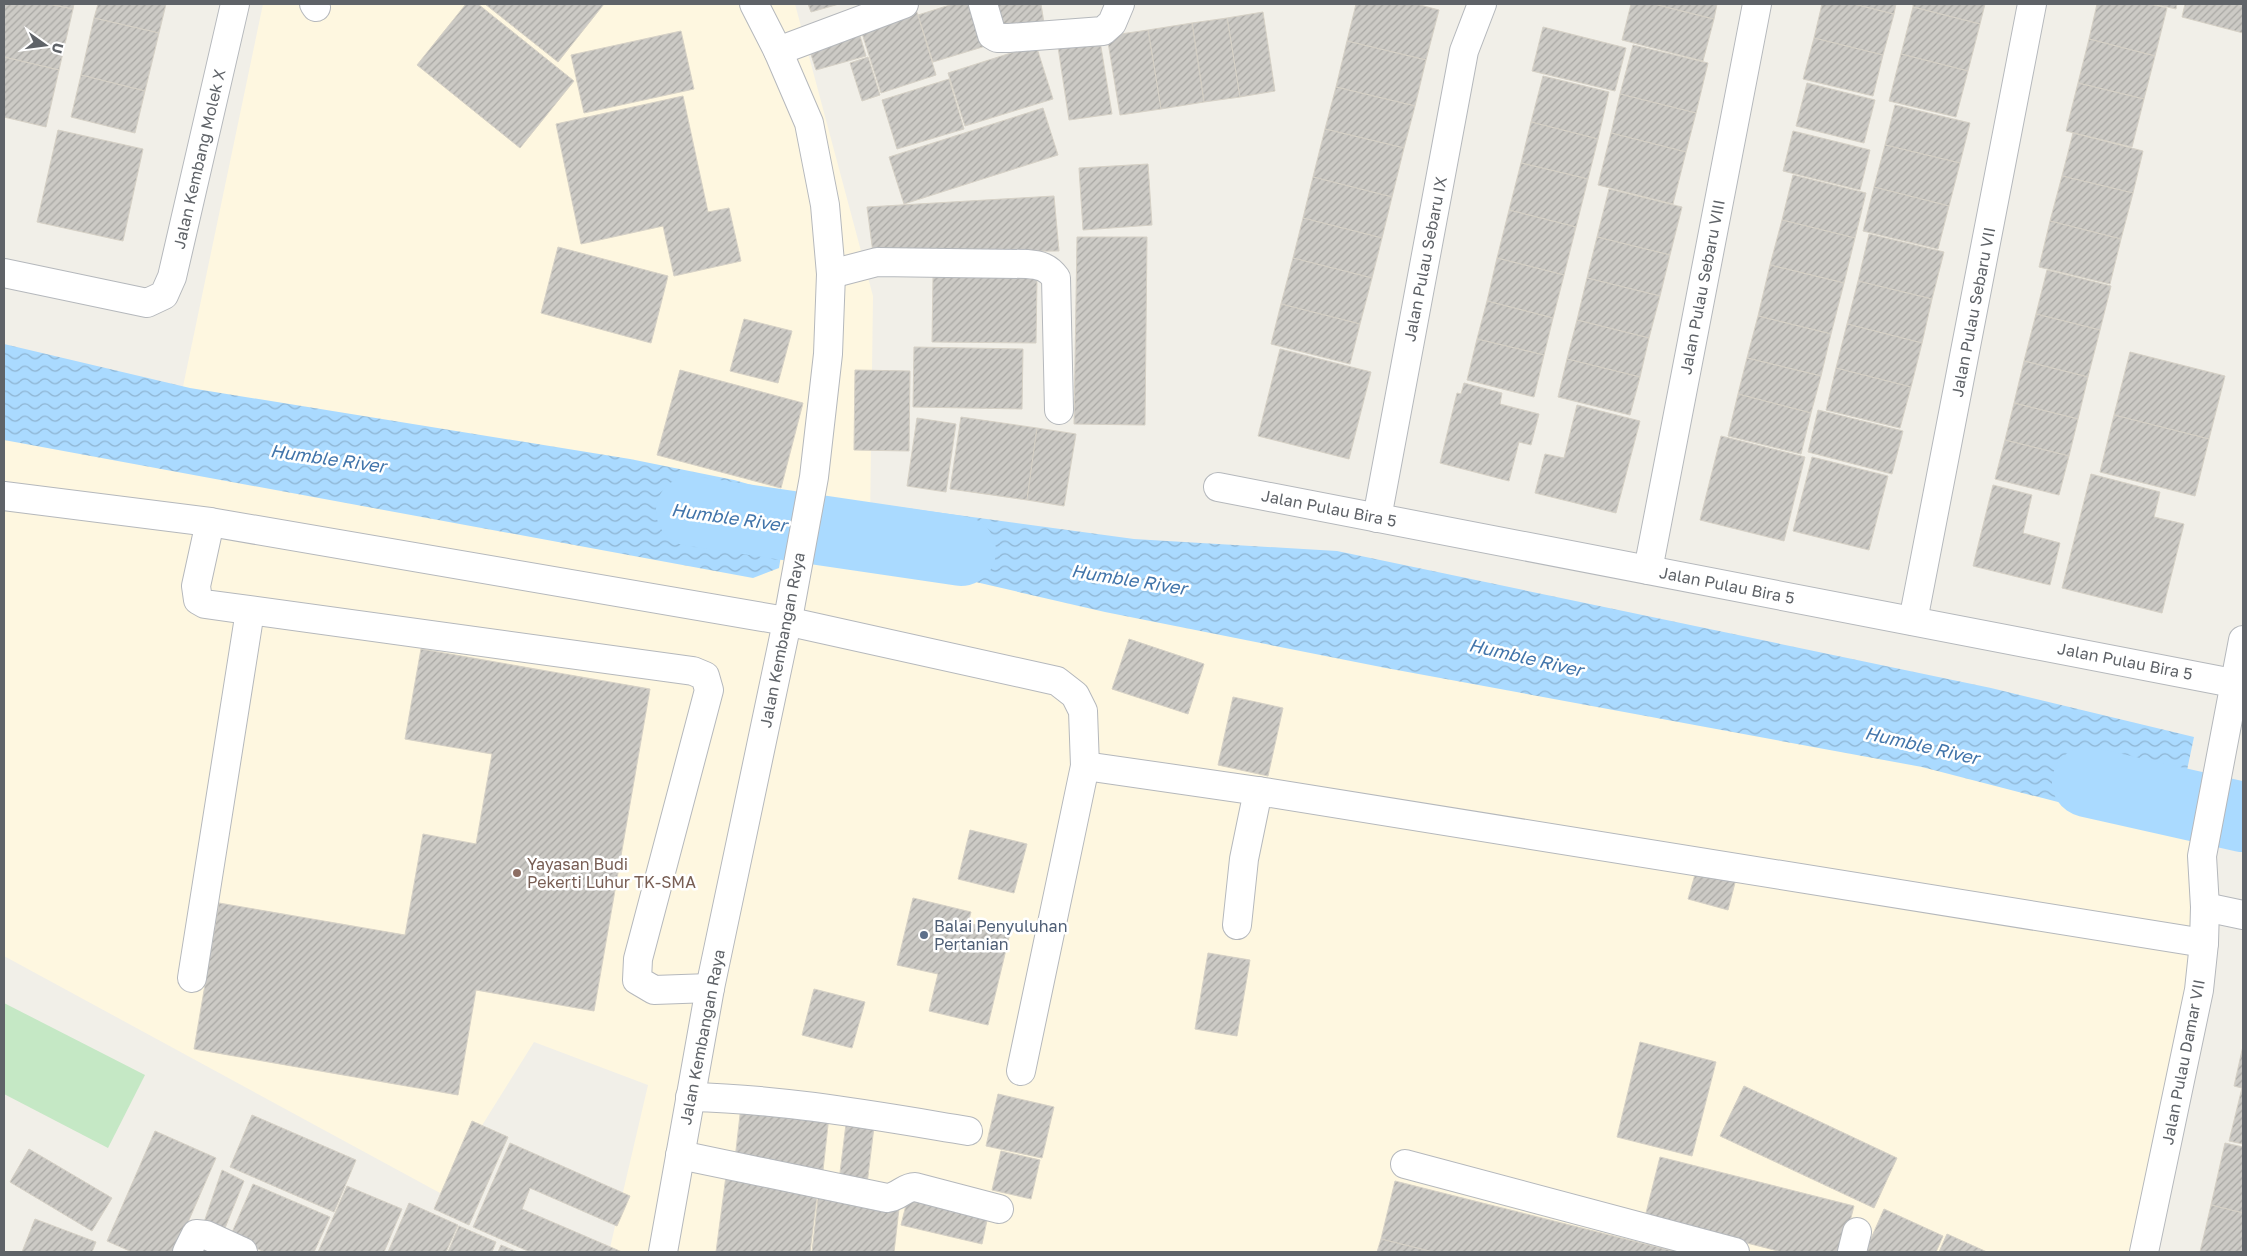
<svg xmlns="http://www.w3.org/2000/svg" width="2247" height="1256" font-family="'Golos Text',sans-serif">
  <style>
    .commercial { fill: #fef7e0 }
    .garden { fill: #c5e8c5 }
    .water { fill: url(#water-waves) }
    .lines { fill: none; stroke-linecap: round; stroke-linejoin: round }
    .river { stroke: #aadaff; stroke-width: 70 }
    .building { fill: url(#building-hatch); stroke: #d6d1c6 }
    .minor-casing { stroke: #b5b8bc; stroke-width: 30 }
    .minor { stroke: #fff; stroke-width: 28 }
    .education-dot { fill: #8d6e63; stroke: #fff; stroke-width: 2 }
    .service-dot { fill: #5c6f8a; stroke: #fff; stroke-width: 2 }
    .labels { text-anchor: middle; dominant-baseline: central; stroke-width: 5; stroke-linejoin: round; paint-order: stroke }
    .street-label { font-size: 16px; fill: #5f6368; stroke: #fff }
    .education-label { font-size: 16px; fill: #785e54; stroke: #fff; text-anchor: start }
    .service-label { font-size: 16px; fill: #4e5e75; stroke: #fff; text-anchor: start }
    .water-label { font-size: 18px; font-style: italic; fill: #4174aa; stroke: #fff }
  </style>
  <defs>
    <pattern id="water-waves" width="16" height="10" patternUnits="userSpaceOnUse" patternTransform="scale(1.25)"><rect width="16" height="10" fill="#aadaff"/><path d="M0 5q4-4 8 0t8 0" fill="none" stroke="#8eb4d2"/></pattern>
    <pattern id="building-hatch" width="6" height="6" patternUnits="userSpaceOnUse" patternTransform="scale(1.25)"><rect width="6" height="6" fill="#cccac5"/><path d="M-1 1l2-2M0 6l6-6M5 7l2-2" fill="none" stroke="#a9a8a4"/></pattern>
  </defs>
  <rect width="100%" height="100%" fill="#f1efe8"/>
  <polygon class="commercial" points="263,4 795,4 873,296 870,524 2209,813 2204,943 2146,1252 609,1252 648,1085 534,1042 440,1193 4,956 4,388 176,420"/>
  <polygon class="garden" points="4,1003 145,1075 108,1148 4,1094"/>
  <g class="water">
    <polygon points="4,344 190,388 630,459 734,480 773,491 789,505 779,568 753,578 4,440"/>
    <polygon points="869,503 1134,539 1337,551 1991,688 2194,737 2174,832 1922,767 1386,668 1105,612 863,556"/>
  </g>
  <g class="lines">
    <g class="river">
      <polyline points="691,511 961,551"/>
      <polyline points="2087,782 2243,817"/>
    </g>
  </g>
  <g class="building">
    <polygon points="4,4 49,4 73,9 59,70 4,57"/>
    <polygon points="49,4 74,4 73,9"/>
    <polygon points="98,4 166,4 159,33 94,18"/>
    <polygon points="466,4 478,4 574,81 520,148 417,65"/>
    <polygon points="485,4 604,4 558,62"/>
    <polygon points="808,4 839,4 811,12"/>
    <polygon points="953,4 976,4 989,45 933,62 918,15"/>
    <polygon points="993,4 1041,4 1044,23 997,31"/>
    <polygon points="1356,4 1416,4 1439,10 1426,60 1347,41"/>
    <polygon points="1631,4 1654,4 1714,19 1703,61 1622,40"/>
    <polygon points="1654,4 1717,4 1714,19"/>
    <polygon points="1822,4 1854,4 1894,14 1883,55 1814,38"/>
    <polygon points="1854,4 1896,4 1894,14"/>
    <polygon points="1913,4 1985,4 1980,24 1913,7"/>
    <polygon points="2097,4 2149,4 2167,8 2155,56 2089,39"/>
    <polygon points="2154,4 2177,4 2176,9"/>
    <polygon points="2185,4 2243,4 2243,33 2182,17"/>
    <polygon points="1913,7 1980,24 1968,71 1901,54"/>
    <polygon points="916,9 936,75 881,93 860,27"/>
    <polygon points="1263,12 1275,91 1240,97 1227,18"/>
    <polygon points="94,18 159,33 145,91 81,75"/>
    <polygon points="1227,18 1240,97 1204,102 1192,23"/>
    <polygon points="1192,23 1204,102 1161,109 1148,30"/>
    <polygon points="857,26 866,56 816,70 807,42"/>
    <polygon points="1543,27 1626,48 1615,91 1532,71"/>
    <polygon points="1148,30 1161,109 1120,115 1107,36"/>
    <polygon points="681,31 694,89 584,113 571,55"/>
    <polygon points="1814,38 1883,55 1873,96 1803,79"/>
    <polygon points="2089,39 2155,56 2144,99 2078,83"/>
    <polygon points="1100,41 1112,114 1069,120 1058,47"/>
    <polygon points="1347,41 1426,60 1415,106 1336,87"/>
    <polygon points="1036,45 1053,99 965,126 948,73"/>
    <polygon points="1633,45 1708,63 1696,113 1620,94"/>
    <polygon points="1901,54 1968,71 1956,117 1889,101"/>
    <polygon points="4,57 59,70 46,127 4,117"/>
    <polygon points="868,57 880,95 862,101 850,63"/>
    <polygon points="81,75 145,91 135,133 71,117"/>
    <polygon points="1543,76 1609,92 1598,139 1531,122"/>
    <polygon points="949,79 964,129 897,149 882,100"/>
    <polygon points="1807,83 1875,100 1864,143 1796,126"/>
    <polygon points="2078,83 2144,99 2132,147 2066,131"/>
    <polygon points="1336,87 1415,106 1404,148 1325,129"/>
    <polygon points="1620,94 1696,113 1686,152 1611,133"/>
    <polygon points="683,96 708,212 729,208 741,261 674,276 663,226 581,244 556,124"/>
    <polygon points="1895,105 1970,123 1960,163 1885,145"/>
    <polygon points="1043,108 1058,155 904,204 889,157"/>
    <polygon points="1531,122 1598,139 1588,179 1521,163"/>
    <polygon points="1325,129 1404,148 1392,197 1313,177"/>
    <polygon points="58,130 143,149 123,241 37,222"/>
    <polygon points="1793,131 1870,150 1860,190 1783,171"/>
    <polygon points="1611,133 1686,152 1673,204 1598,185"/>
    <polygon points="2073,133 2143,151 2133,193 2062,176"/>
    <polygon points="1885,145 1960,163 1949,206 1874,187"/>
    <polygon points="1521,163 1588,179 1576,227 1509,210"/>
    <polygon points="1148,164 1152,225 1083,230 1079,168"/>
    <polygon points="1793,175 1866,193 1855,238 1782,220"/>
    <polygon points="2062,176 2133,193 2121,239 2050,221"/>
    <polygon points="1313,177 1392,197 1382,238 1303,218"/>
    <polygon points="1874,187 1949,206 1938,249 1863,231"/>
    <polygon points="1609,189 1682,207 1670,255 1597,237"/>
    <polygon points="1054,196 1059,251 873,253 867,207"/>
    <polygon points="1509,210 1576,227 1564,275 1497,258"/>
    <polygon points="1303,218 1382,238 1372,278 1293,258"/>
    <polygon points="1782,220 1855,238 1844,283 1770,265"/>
    <polygon points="2050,221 2121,239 2110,284 2039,267"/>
    <polygon points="1869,234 1944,252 1932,299 1858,281"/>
    <polygon points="1077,237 1147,237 1145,425 1074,424"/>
    <polygon points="1597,237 1670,255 1660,296 1587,278"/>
    <polygon points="558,247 668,276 651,343 541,313"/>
    <polygon points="1293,258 1372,278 1360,324 1281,304"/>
    <polygon points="1497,258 1564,275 1553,318 1487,301"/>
    <polygon points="1770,265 1844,283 1831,334 1758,316"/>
    <polygon points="2047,270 2111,286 2100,330 2036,314"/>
    <polygon points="933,276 1037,278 1036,343 932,342"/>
    <polygon points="1587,278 1660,296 1649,338 1577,320"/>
    <polygon points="1858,281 1932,299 1922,343 1847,324"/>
    <polygon points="1487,301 1553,318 1544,355 1477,339"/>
    <polygon points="1281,304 1360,324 1350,364 1271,344"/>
    <polygon points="2036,314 2100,330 2088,377 2024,361"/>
    <polygon points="1758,316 1831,334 1821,376 1747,358"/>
    <polygon points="744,319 792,331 778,383 730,371"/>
    <polygon points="1577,320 1649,338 1640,377 1567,359"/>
    <polygon points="1847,324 1922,343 1911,387 1836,368"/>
    <polygon points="1477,339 1544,355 1534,397 1467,380"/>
    <polygon points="914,347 1023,349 1022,409 913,407"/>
    <polygon points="1280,349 1371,372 1349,459 1258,436"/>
    <polygon points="2130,352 2225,376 2209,439 2114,415"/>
    <polygon points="1747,358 1821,376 1811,413 1738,394"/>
    <polygon points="1567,359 1640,377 1630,415 1558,397"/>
    <polygon points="2024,361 2088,377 2078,419 2014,403"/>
    <polygon points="1836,368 1911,387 1900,428 1826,410"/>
    <polygon points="680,370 803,403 781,488 657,455"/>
    <polygon points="855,370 910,371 909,451 854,450"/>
    <polygon points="1464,383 1502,393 1500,404 1539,414 1531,445 1519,442 1509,481 1440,463 1457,393 1461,394"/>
    <polygon points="1738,394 1811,413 1801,454 1728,436"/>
    <polygon points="2014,403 2078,419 2069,456 2005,440"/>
    <polygon points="1577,405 1640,421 1616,513 1535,493 1545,454 1564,458"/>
    <polygon points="1818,410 1903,431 1892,474 1808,452"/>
    <polygon points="2114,415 2209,439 2195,496 2100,472"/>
    <polygon points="961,417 1037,428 1027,500 950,489"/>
    <polygon points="917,418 956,424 946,492 907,486"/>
    <polygon points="1037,428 1076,434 1064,506 1027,500"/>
    <polygon points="1721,436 1805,457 1784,541 1700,520"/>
    <polygon points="2005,440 2069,456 2059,495 1995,479"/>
    <polygon points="1812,457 1888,476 1869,550 1793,531"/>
    <polygon points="2091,474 2160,492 2154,517 2184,524 2162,613 2062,588"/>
    <polygon points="1993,485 2032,495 2023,533 2060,543 2050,585 1973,566"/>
    <polygon points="1129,639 1204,664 1188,714 1112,689"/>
    <polygon points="421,649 650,689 594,1011 476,990 458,1095 194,1049 219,903 405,935 423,834 476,844 492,754 405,739"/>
    <polygon points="1233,697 1283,708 1268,776 1218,765"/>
    <polygon points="970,830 1027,844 1014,893 958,879"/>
    <polygon points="1698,864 1737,875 1728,910 1688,899"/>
    <polygon points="913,898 971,912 968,923 1010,933 988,1025 929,1011 938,974 897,965"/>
    <polygon points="1208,953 1250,960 1237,1036 1195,1029"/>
    <polygon points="814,989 865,1002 852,1048 802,1035"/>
    <polygon points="1640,1042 1716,1062 1692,1156 1617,1137"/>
    <polygon points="2243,1046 2243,1144 2229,1141 2242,1088 2234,1086"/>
    <polygon points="1744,1086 1897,1158 1874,1208 1720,1136"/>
    <polygon points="998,1094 1054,1107 1042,1158 986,1146"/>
    <polygon points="741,1106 829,1116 823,1170 735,1159"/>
    <polygon points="252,1115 356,1160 334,1212 230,1167"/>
    <polygon points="472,1121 508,1137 469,1225 434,1209"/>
    <polygon points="846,1124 874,1127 867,1184 839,1181"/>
    <polygon points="155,1131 216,1158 175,1252 132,1252 107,1241"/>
    <polygon points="510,1143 630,1196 617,1226 530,1188 522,1209 622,1252 530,1252 473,1227"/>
    <polygon points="2225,1143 2243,1147 2243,1213 2211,1205"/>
    <polygon points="29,1149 112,1198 92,1231 10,1182"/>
    <polygon points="1001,1151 1040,1160 1031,1199 992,1190"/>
    <polygon points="1660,1157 1854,1206 1842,1252 1782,1252 1645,1217"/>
    <polygon points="222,1170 244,1181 223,1233 202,1228"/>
    <polygon points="726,1176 818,1188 810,1252 716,1252"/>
    <polygon points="1395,1181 1677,1252 1433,1252 1381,1239"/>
    <polygon points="253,1184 330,1217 314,1252 265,1252 230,1237"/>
    <polygon points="347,1186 402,1209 384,1252 318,1252"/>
    <polygon points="909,1193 989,1211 982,1244 901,1225"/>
    <polygon points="818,1198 899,1209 894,1252 812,1252"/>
    <polygon points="409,1203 458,1225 446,1252 388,1252"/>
    <polygon points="2211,1205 2243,1213 2243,1252 2200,1252"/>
    <polygon points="1884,1209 1943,1236 1936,1252 1865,1252"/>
    <polygon points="35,1219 96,1242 92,1252 22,1252"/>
    <polygon points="459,1226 496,1242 492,1252 448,1252"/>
    <polygon points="1947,1234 1987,1252 1939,1252"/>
    <polygon points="1381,1239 1433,1252 1377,1252"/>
    <polygon points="501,1245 518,1252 498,1252"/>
  </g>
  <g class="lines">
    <g class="minor-casing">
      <g id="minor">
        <polyline points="314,4 316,7"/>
        <polyline points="983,4 992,35 997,38 1009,38 1103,31 1112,23 1120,4"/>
        <polyline points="778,51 904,4"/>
        <polyline points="4,273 147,303 164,295 172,277 235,4"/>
        <path d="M831,274l46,-12 150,2c13,1 21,3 29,14l3,132"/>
        <polyline points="1218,487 2243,685"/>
        <polyline points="4,496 210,522 786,621 1057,681 1075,695 1083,711 1085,766 1021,1071"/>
        <polyline points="1377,518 1464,51 1482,4"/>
        <polyline points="210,522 196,586 198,600 205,604 693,671 705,676 709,690 638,959 637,980 654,990 710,988"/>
        <polyline points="1648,570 1757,4"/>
        <polyline points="1913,621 2032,4"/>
        <polyline points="1085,766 1258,791 2204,943"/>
        <polyline points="2205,907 2243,915"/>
        <polyline points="1237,925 1244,859 1258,791"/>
        <polyline points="192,978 250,611"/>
        <path d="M690,1097c94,2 186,19 278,34"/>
        <path d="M680,1155l207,43c12,-1 17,-11 28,-11l84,22"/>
        <polyline points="1405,1164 1735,1252"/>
        <polyline points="187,1252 196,1234 206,1235 243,1252"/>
        <polyline points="663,1252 710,988 790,608 814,477 828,354 831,274 825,205 809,123 778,51 754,4"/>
        <polyline points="1852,1252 1857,1232"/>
        <polyline points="2144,1252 2199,990 2204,943 2205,907 2202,856 2243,640"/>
      </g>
    </g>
    <use href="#minor" class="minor"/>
  </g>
  <circle class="education-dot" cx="517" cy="873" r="5"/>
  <circle class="service-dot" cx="924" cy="935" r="5"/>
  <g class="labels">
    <g class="street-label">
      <text transform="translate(199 159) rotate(-77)">Jalan Kembang Molek X</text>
      <text transform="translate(1425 259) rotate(-79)">Jalan Pulau Sebaru IX</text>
      <text transform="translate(1702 287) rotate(-79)">Jalan Pulau Sebaru VIII</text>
      <text transform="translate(1973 312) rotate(-79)">Jalan Pulau Sebaru VII</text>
      <text transform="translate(1329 508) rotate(11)">Jalan Pulau Bira 5</text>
      <text transform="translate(1727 585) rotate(11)">Jalan Pulau Bira 5</text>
      <text transform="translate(782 640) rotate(-79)">Jalan Kembangan Raya</text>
      <text transform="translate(2125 661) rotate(11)">Jalan Pulau Bira 5</text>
      <text transform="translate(702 1037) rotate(-79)">Jalan Kembangan Raya</text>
      <text transform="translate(2183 1062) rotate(-79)">Jalan Pulau Damar VII</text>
    </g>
    <g class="education-label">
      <text x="527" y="864">Yayasan Budi<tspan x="527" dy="18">Pekerti Luhur TK-SMA</tspan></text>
    </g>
    <g class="service-label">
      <text x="934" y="926">Balai Penyuluhan<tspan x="934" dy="18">Pertanian</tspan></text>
    </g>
    <g class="water-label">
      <text transform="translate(328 458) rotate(8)">Humble River</text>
      <text transform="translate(729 517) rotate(8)">Humble River</text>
      <text transform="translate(1129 579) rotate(9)">Humble River</text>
      <text transform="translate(1526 657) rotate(13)">Humble River</text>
      <text transform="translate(1922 745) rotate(13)">Humble River</text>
    </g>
  </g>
  <rect width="2247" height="1256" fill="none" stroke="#5f6368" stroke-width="10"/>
  <g transform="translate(45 45) rotate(104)" stroke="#ffffff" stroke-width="4" paint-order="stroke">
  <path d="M0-4L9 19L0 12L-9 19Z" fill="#5f6368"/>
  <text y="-8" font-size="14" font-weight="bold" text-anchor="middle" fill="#5f6368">U</text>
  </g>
</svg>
